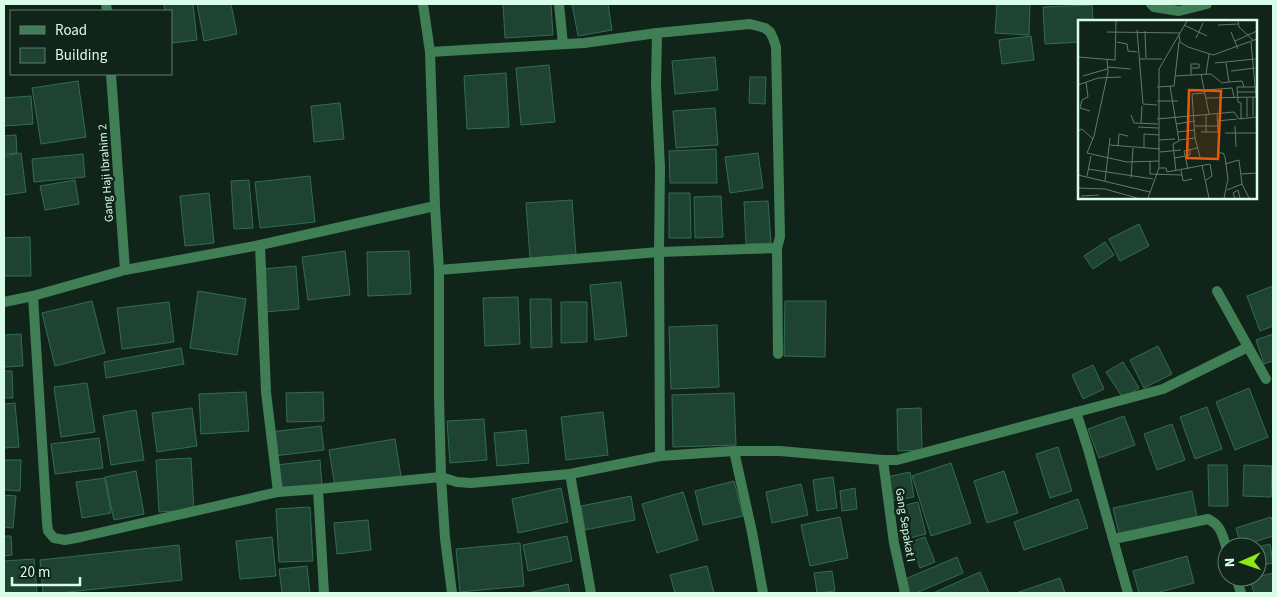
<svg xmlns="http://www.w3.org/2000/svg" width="1277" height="597" font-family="'Source Sans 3',sans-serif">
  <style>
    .building { fill: #1e4332; stroke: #326d51 }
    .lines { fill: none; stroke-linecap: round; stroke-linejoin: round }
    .street { stroke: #407f56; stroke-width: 10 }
    .labels { text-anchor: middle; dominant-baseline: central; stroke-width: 5; stroke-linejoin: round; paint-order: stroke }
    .street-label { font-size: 12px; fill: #d7fce7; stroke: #11241a }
    .inset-road { fill: none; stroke: #607a6c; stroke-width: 1 }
    .view { fill: #e8590c; fill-opacity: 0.15; stroke: #e8590c; stroke-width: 2.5 }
    .inset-edge { fill: none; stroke: #d7fce7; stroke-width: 2.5 }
  </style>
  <rect width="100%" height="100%" fill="#11241a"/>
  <g class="building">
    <polygon points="164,4 193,4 197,40 171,43 171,11 165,11"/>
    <polygon points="197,4 231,4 237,34 204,41"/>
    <polygon points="503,4 551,4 553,35 505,38"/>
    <polygon points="572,4 608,4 612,30 578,36"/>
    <polygon points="997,4 1030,4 1029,35 995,33"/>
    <polygon points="1092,5 1093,21 1080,21 1080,42 1045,44 1043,7"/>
    <polygon points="1031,36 1034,60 1002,64 999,40"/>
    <polygon points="715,57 718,90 675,94 672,61"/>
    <polygon points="549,65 555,122 521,125 516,68"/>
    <polygon points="506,73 509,127 467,129 464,76"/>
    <polygon points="750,77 766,77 765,104 749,103"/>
    <polygon points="78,81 86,137 41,144 32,88"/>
    <polygon points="31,96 33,124 4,126 4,98"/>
    <polygon points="340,103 344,139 314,142 311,106"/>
    <polygon points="715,108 718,145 676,148 673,111"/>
    <polygon points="16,135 17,153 4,154 4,136"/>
    <polygon points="716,149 717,183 670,183 669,151"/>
    <polygon points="21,153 26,192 4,195 4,156"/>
    <polygon points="758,153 763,188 730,193 725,157"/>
    <polygon points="83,154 85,177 34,182 32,159"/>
    <polygon points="310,176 315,222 260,228 255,182"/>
    <polygon points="75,180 79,204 45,210 40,186"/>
    <polygon points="249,180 253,228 234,229 231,181"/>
    <polygon points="209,193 214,243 185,246 180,196"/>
    <polygon points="669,193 690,193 691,238 669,238"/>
    <polygon points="721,196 723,237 695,238 694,197"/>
    <polygon points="572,200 576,255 530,258 526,203"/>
    <polygon points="768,201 771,243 746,244 744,202"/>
    <polygon points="1139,224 1149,246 1120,261 1109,239"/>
    <polygon points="30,237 31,276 4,276 4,238"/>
    <polygon points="1105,242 1114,255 1093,269 1084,256"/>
    <polygon points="345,251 350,295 308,300 302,257"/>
    <polygon points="409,251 411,294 368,296 367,252"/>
    <polygon points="296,266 299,309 265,312 262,269"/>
    <polygon points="621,282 627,336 595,340 590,285"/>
    <polygon points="1273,286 1273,326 1260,331 1247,296"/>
    <polygon points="198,291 246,299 237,355 190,348"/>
    <polygon points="518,297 520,344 485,346 483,298"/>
    <polygon points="530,299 551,299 552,347 531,348"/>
    <polygon points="92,301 105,353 55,366 42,313"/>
    <polygon points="785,301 826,301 825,357 784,356"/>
    <polygon points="169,302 174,342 122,349 117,308"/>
    <polygon points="561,302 587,302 587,342 561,343"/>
    <polygon points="717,325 719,387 671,389 669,327"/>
    <polygon points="21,334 23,366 4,367 4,335"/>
    <polygon points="1273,334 1273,361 1264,364 1256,340"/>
    <polygon points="1158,346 1172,374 1144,388 1130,360"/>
    <polygon points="181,348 184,364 106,378 104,362"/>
    <polygon points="1123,362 1139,388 1123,398 1106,372"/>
    <polygon points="1093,365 1104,389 1083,399 1072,375"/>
    <polygon points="4,371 12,371 13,398 4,398"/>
    <polygon points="87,383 95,432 61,437 54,387"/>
    <polygon points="1249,388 1268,437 1235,450 1216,402"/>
    <polygon points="246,392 249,431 201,434 199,394"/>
    <polygon points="323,392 324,421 287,422 286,393"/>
    <polygon points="734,393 736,445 673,447 672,395"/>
    <polygon points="15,403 19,447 4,448 4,404"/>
    <polygon points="1207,407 1222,449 1195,459 1180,417"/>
    <polygon points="192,408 197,446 157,452 152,413"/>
    <polygon points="921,408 922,450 898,451 897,409"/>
    <polygon points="136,410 144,460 111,465 103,416"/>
    <polygon points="603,412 608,455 566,460 561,417"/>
    <polygon points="1124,416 1135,445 1099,458 1088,429"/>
    <polygon points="484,419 487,460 450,463 447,421"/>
    <polygon points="1172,424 1185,460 1157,470 1144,434"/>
    <polygon points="321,426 324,450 274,456 271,432"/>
    <polygon points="526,430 529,463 497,466 494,433"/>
    <polygon points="99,438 103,468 55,474 51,444"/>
    <polygon points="395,439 401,476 335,486 329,450"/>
    <polygon points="1058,447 1072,491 1050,498 1036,454"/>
    <polygon points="191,458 194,510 159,512 156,460"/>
    <polygon points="4,460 21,460 20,491 4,490"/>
    <polygon points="320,460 322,485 278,489 276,465"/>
    <polygon points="951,463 971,523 931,536 912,476"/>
    <polygon points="1208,465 1227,465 1228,506 1209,506"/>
    <polygon points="1244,465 1272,466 1271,497 1243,496"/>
    <polygon points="136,471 144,514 114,520 105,477"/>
    <polygon points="1004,471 1018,513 987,523 974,481"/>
    <polygon points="910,472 914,497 892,501 887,477"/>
    <polygon points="833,477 837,508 817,511 813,480"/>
    <polygon points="105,478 111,513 82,518 76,482"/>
    <polygon points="734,481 743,516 703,525 695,491"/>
    <polygon points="801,484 808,515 772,523 766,492"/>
    <polygon points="561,488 568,522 518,533 512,499"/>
    <polygon points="855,488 857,509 842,511 840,491"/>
    <polygon points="1192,491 1197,517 1119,534 1113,508"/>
    <polygon points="683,492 698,540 657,553 642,504"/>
    <polygon points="4,495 16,496 13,528 4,527"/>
    <polygon points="631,496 635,520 585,530 581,506"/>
    <polygon points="1078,499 1088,528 1024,550 1014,522"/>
    <polygon points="918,502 926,534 906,539 897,507"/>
    <polygon points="310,507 313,561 279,562 276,509"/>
    <polygon points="840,517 848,558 810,566 801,525"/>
    <polygon points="1271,517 1273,523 1273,536 1241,546 1236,528"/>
    <polygon points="368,520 371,550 337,554 334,523"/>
    <polygon points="4,536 11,536 12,555 4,556"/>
    <polygon points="567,536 572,561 528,571 523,545"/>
    <polygon points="272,537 276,576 240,579 236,541"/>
    <polygon points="925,537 935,562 920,568 911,542"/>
    <polygon points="520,543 524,586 460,592 456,549"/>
    <polygon points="1270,544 1273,563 1257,566 1257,547"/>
    <polygon points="179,545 182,580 59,593 43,593 40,560"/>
    <polygon points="1187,556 1194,583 1156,593 1139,593 1133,571"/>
    <polygon points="957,557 963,573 916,593 908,593 903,580"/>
    <polygon points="34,559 37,593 4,593 4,561"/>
    <polygon points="307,566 310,593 282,593 279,569"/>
    <polygon points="707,566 714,593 675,593 670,575"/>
    <polygon points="832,571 835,591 817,593 814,573"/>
    <polygon points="980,572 989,593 933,593"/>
    <polygon points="1273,573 1273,593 1254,593 1250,579"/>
    <polygon points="1060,578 1065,593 1016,593"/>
    <polygon points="568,584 570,593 528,593"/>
  </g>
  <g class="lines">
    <g class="street">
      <polyline points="106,4 107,11"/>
      <polyline points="423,4 430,52 435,206 439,270 439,395 441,477 445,538 452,593"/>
      <polyline points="559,4 563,44"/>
      <polyline points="1151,4 1154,7 1179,11 1207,4"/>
      <polyline points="657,33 656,85 660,168 659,252 660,456"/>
      <polyline points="430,52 584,43 657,33 750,24 765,28 770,32 773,38 776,47 780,237 777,248 778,354"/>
      <polyline points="111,74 125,270"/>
      <polyline points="260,245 266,392 278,492"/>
      <polyline points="439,270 659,252 777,248"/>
      <polyline points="1217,291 1266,379"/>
      <polyline points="33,296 47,523 48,531 54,538 65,540 81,537 278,492 318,489 441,477 457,482 471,483 570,474 660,456 734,451 780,451 883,460 897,460 1163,389 1248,347"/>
      <polyline points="4,302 33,296 125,270 260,245 435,206"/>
      <polyline points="1076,412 1088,449 1128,593"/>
      <polyline points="734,451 752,532 763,593"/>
      <polyline points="883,460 894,543 905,593"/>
      <polyline points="570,474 591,593"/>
      <polyline points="318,489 324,593"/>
      <path d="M1114,539l94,-20c14,7 14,16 19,30"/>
      <polyline points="1236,577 1241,593"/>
    </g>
  </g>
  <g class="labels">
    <g class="street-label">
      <text transform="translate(106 173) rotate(-94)">Gang Haji Ibrahim 2</text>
      <text transform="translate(905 525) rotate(81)">Gang Sepakat I</text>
    </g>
  </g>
  <g transform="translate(1078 20)">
    <rect width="179" height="179" fill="#11241a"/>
    <path class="inset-road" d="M160,1l1,6 14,13M106,5l23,11M140,5l20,-1M59,10l6,74 14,1M67,11l1,27M29,12l73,1M153,12l7,17M101,15l1,7 8,5 25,8 44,-16M118,18l7,-15M157,21l22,-10M39,22l10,2 1,7 9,1M173,22l5,55M0,37l37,3 1,-39M29,39l1,13 -14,64 -7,17 40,9 32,-1M61,39h23M137,43l40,-4M148,43l3,19 13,-1 2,6M29,47l24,2M153,51l24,-3M123,54l8,40M128,54l3,-20M113,55v-11h8v4h-8M5,56l24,-7M97,56l36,-2 11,9 7,-1M8,62l2,15 -6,3 -2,8 10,3M0,65l20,-7 23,-1M92,66l9,55 -6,3 3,27M79,67l17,-1 5,-44M127,70l27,-2 2,9M159,72h19M175,77v19M128,78l51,-1M79,81h21M163,83l-3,-1 -1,-15h18M128,94v18M53,95l3,8 24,1M169,97v-20M79,99l77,-7 5,7 18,-2M163,99v-16M139,101l20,-2M63,103l1,-17M98,104l19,-3M117,106h23M157,106l1,21M60,107l20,1M0,111l4,-2 11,10M100,112l17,-2M123,112h17l-1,-18M147,113h32M81,120l16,-1M101,120l16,-2M32,125l50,4M40,126l1,-12 9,2M66,128v-14l15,1M82,132l21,-2M141,133h4l2,4 3,22 -4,19M122,137l-5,-19 -3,-44 13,-1M97,138l15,-3v-5M72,141v13l32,1M147,144l14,-4 3,24 7,14M124,145l7,33M81,148h7l1,4 43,-8 2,12 -6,4M10,149l65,10M110,149l-4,-18 13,-3M103,150l2,11 9,-2M163,154l16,-1M0,155l72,17M9,156l4,-20M53,158l2,-30M27,161l5,-43M0,168l27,1 32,9M149,170l15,-6M3,176l18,-1M70,178l11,-30v-99l28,-48M157,178l-2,-5 5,-3 2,8"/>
    <path class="view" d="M111,70l32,1 -3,68 -31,-1z"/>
    <rect width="179" height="179" class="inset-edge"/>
  </g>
  <rect width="1277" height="597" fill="none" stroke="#d7fce7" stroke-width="10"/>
  <rect x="10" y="10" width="162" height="65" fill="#11241a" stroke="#607a6c"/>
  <rect x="20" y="26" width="25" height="8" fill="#407f56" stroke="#607a6c"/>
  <text x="55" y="35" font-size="15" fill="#d7fce7">Road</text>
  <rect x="20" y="48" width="25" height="15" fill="#1e4332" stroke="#607a6c"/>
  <text x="55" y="60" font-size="15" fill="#d7fce7">Building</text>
  <g transform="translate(1242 562) rotate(268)"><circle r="24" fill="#11241a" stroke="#607a6c"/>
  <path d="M0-4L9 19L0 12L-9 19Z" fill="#8fea14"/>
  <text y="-8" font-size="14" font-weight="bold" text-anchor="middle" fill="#d7fce7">N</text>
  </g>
  <path d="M12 577v8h68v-8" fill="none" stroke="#d7fce7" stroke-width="2.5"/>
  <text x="20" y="577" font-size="15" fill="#d7fce7" stroke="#11241a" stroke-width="4" paint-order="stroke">20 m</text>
</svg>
